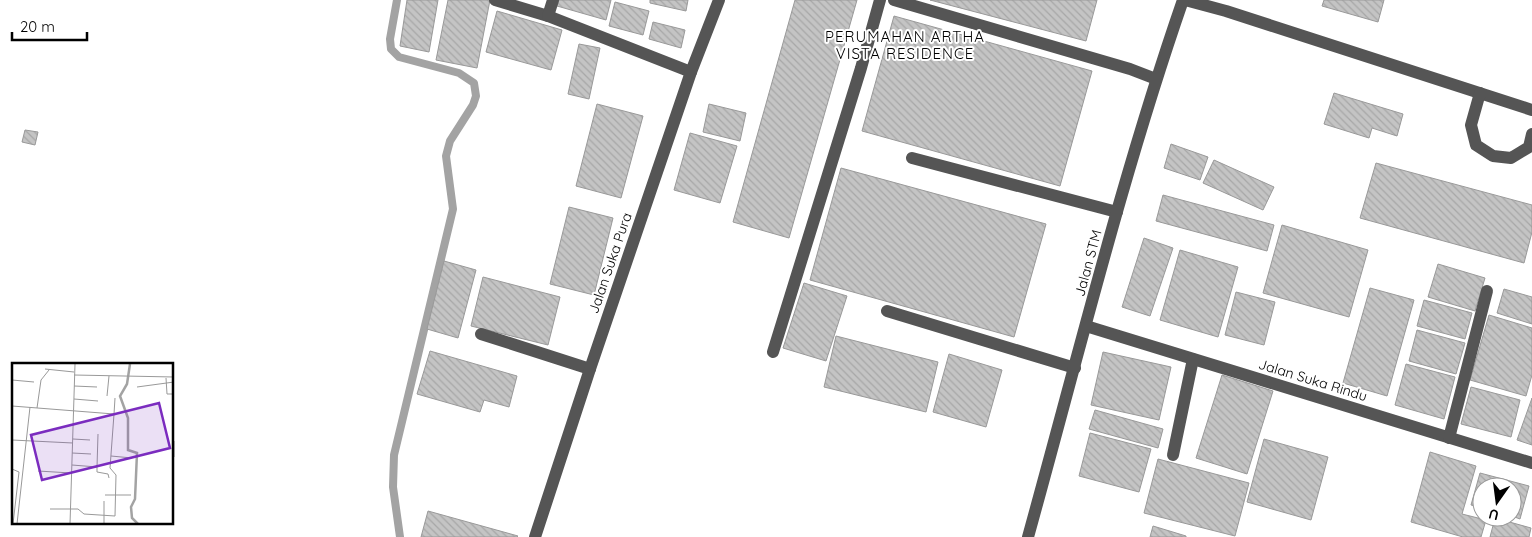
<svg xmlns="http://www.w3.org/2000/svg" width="1532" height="537" font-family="Quicksand,sans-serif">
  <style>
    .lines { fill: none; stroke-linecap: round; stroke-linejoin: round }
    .stream { stroke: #a3a3a3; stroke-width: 8 }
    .building { fill: url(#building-back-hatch); stroke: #999 }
    .minor { stroke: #555; stroke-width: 12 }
    .labels { text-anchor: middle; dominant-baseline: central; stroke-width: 4; stroke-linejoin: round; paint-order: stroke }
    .street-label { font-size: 14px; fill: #000; stroke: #fff }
    .neighbourhood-label { font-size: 15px; letter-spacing: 1px; fill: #000; stroke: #fff }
    .inset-river { fill: none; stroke: #a3a3a3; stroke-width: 2.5 }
    .inset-road { fill: none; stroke: #999; stroke-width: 1 }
    .view { fill: #7b2cbf; fill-opacity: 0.15; stroke: #7b2cbf; stroke-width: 2.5 }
    .inset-edge { fill: none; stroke: #000; stroke-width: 2.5 }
  </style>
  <defs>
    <pattern id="building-back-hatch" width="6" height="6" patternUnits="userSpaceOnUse" patternTransform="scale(1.25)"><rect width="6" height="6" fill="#c4c4c4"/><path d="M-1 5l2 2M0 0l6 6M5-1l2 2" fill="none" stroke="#a7a7a7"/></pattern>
  </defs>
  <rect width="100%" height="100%" fill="#fff"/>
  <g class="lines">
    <polyline class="stream" points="397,0 390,39 391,49 399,57 459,73 474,83 476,96 473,105 450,141 446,156 453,209 394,455 393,487 400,537"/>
  </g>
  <g class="building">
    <polygon points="407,0 438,0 429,52 400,46"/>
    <polygon points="448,0 490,0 477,68 436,60"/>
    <polygon points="559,0 611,0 606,20 557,6"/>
    <polygon points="650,0 688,0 686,11 650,3"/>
    <polygon points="795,0 857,0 789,238 733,222"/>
    <polygon points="930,0 1097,0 1086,41"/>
    <polygon points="1324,0 1384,0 1378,22 1322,6"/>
    <polygon points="615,2 649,11 643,35 609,26"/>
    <polygon points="497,11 562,30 551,70 486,52"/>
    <polygon points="894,16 1092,71 1060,186 862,131"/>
    <polygon points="653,22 685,30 681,48 649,39"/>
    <polygon points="579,44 600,48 589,99 568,94"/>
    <polygon points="1334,93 1403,114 1397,136 1372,128 1369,138 1324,124"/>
    <polygon points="597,104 643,116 621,198 576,186"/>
    <polygon points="709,104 746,113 740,141 703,132"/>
    <polygon points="25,130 38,132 35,145 22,142"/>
    <polygon points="690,133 737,146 720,203 674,190"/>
    <polygon points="1171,144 1208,157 1200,180 1164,168"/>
    <polygon points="1214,160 1274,187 1263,210 1203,183"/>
    <polygon points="1376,163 1532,205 1532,232 1524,263 1360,218"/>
    <polygon points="841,168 1046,224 1014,337 810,280"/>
    <polygon points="1163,195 1274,225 1267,251 1156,221"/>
    <polygon points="569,207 613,218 594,295 550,284"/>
    <polygon points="1282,225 1368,250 1349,317 1263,293"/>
    <polygon points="1144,238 1173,248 1150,316 1122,307"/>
    <polygon points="1180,250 1238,267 1218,337 1160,320"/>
    <polygon points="444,261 476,270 458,338 427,329"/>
    <polygon points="1438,264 1485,278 1475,311 1428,297"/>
    <polygon points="483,277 560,297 548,345 471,326"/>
    <polygon points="804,283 847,296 826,361 783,348"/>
    <polygon points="1370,288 1414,300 1387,396 1343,383"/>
    <polygon points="1504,289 1532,297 1532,324 1497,313"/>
    <polygon points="1236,292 1275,302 1264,345 1225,335"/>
    <polygon points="1424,300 1472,313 1465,339 1417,326"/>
    <polygon points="1489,315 1532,328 1532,375 1526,396 1470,380"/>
    <polygon points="1417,330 1465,343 1456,374 1409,361"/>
    <polygon points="836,336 938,362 926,412 824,387"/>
    <polygon points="430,351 517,376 509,407 484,400 480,412 417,394"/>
    <polygon points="1103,352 1171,367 1159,420 1091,405"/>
    <polygon points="949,354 1002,370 986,427 933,412"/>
    <polygon points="1406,364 1455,377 1444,419 1395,405"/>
    <polygon points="1222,375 1273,391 1247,474 1196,458"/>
    <polygon points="1471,387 1520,400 1511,437 1461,424"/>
    <polygon points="1532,398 1532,445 1517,440"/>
    <polygon points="1095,410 1163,429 1158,448 1089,429"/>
    <polygon points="1090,433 1151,449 1139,492 1079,476"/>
    <polygon points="1264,439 1328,457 1311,520 1247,502"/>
    <polygon points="1430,452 1476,466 1462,514 1486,520 1481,537 1463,537 1411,522"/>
    <polygon points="1158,459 1249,483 1235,536 1144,513"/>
    <polygon points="1480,473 1529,486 1520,519 1512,516 1512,487 1482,487 1482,508 1471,505"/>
    <polygon points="428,511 518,536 517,537 421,537"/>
    <polygon points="1495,518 1531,528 1529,537 1490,537"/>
    <polygon points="1153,526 1186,536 1186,537 1150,537"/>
  </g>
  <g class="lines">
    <g class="minor">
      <polyline points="495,0 548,16 691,72"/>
      <polyline points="894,0 1130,69 1156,79"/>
      <polyline points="1185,0 1226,11 1532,110"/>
      <polyline points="548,16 553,0"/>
      <polyline points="1480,93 1471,125 1476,145 1493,156 1511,158 1529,147 1532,134"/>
      <polyline points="912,158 1117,212"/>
      <polyline points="887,311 1075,368"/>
      <polyline points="1086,326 1532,463"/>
      <polyline points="481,334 590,369"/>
      <polyline points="773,352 861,68 880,0"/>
      <polyline points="1449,438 1487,291"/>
      <polyline points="1173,455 1193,359"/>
      <polyline points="535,537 590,369 691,72 719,0"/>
      <path d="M1028,537c50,-180 94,-361 155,-537"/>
    </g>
  </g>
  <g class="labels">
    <g class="street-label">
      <text transform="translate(610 263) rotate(-71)">Jalan Suka Pura</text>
      <text transform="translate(1088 263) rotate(-75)">Jalan STM</text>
      <text transform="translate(1313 380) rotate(17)">Jalan Suka Rindu</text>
    </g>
    <g class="neighbourhood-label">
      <text x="905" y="36">PERUMAHAN ARTHA<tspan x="905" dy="17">VISTA RESIDENCE</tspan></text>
    </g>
  </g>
  <g transform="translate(12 363)">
    <rect width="161" height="161" fill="#fff"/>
    <path class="inset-river" d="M118,1l-3,20 -7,12 8,22v32l9,3 -2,46 -4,8 1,11 6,6"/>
    <path class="inset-road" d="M33,6l29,3M62,12l100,2M154,15l1,16h7M0,17l22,2M62,23l23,1M125,24l37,-5M95,33l2,-20M62,36l24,2M0,43l102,8 -4,54 6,7 -1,41 -31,-2 -6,-5h-28M25,45l4,-28 8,-10M102,51l1,-16M61,76l17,1M0,77l61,3M162,78v16M60,90l19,1M99,93l21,2M60,102l25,2 1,-33M85,104v5l11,2 1,4M0,106l7,3 -6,52M26,108l33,2M93,132h26M92,138v23M5,161l13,-117M58,161l5,-160"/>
    <path class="view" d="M147,40l11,45 -128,32 -11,-45z"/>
    <rect width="161" height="161" class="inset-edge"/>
  </g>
  <g transform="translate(1497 502) rotate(194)"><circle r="24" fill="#ffffff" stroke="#999999"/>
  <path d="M0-4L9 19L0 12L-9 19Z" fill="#000000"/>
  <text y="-8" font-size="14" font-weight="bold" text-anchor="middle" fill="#000000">U</text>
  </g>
  <path d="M12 32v8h75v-8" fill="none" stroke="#000000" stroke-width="2.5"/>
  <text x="20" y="32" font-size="15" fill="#000000" stroke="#ffffff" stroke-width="4" paint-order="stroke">20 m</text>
</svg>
